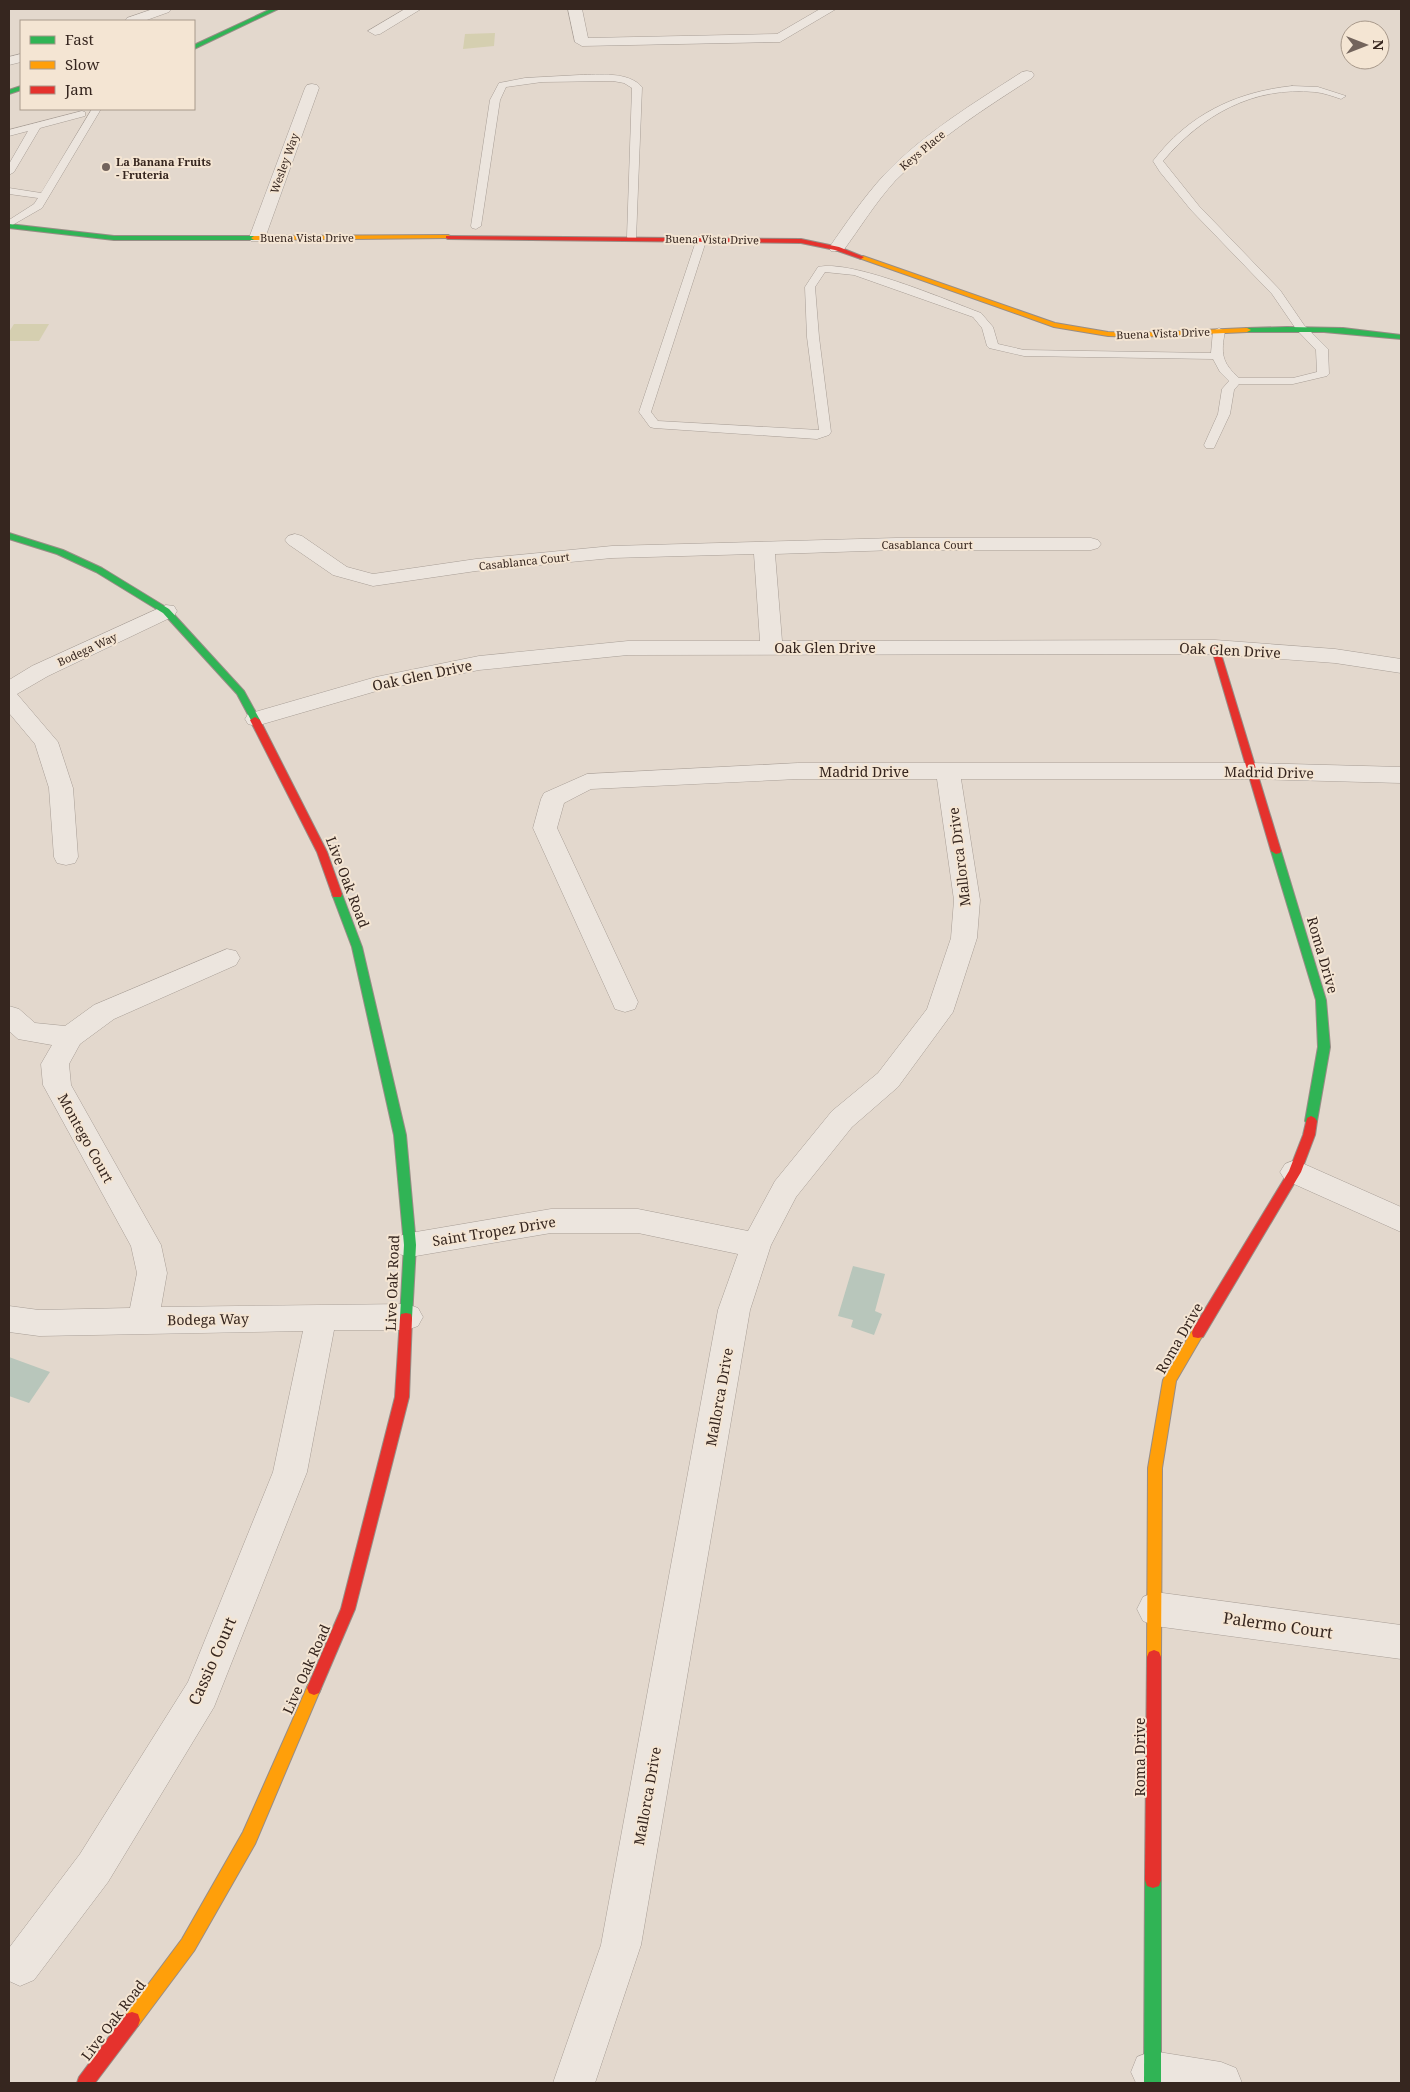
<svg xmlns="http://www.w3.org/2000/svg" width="1410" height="2092" font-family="'Noto Serif',serif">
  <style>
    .green { fill: #d5cfb0 }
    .water { fill: #b8c6bb }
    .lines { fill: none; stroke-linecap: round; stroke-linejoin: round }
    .lane-casing { stroke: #a89e96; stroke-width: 1 }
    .street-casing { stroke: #a89e96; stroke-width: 1 }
    .fast-casing { stroke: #988d86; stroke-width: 2 }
    .slow-casing { stroke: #988d86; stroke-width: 2 }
    .jam-casing { stroke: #988d86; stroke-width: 2 }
    .lane { fill: #ece5de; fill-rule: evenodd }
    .street { fill: #ece5de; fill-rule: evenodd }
    .fast { fill: #30b455; fill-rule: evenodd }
    .slow { fill: #ff9f0a; fill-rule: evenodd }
    .jam { fill: #e5322d; fill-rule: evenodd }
    .poi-dot { fill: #73645c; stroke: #f4e5d3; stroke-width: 2 }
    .labels { text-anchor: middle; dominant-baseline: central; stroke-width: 4; stroke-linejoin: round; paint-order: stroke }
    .far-street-label { font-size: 11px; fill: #36261f; stroke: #f4e5d3 }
    .far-poi-label { font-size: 11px; font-weight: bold; fill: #36261f; stroke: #f4e5d3; text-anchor: start }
    .street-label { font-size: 14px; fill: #36261f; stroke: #f4e5d3 }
    .near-street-label { font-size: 16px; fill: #36261f; stroke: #f4e5d3 }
  </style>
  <rect width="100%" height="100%" fill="#e3d8cd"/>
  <g class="green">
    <polygon points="495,33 494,46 463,49 465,34"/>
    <polygon points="14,324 49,324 39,341 9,341 9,332"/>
  </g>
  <g class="water">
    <polygon points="853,1266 885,1274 875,1311 882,1314 874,1335 851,1327 853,1320 838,1316"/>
    <polygon points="9,1357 50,1372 29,1403 9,1396"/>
  </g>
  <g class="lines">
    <g class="lane-casing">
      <g id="lane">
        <path d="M580,75c19,0 48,-4 62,12l-6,152h-8l-1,-2 5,-149 -8,-5 -11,-2 -71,1 -36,5 -6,13 -19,126 -5,3 -4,-1 -1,-2 19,-126 9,-17 26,-5z"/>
        <path d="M1292,86l26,1 28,9 -5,3c-9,-3 -17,-6 -26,-7 -62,-6 -113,23 -152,69l36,45 81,84 24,35 24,24 1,25 -2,2 -34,8h-54l-5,6 -4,24 -16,34h-8l-2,-3 14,-31 4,-25 7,-8 -9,-9 -7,-13 -189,-3 -35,-8 -2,-2 -5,-18 -9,-11 -119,-42 -29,-3 -10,15 4,50 12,95 -2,3 -12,4 -163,-11 -4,-1 -11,-15 58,-174 5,-3 5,3 -56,174 7,9 161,9 -12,-93 -2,-50 13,-20c33,-8 128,33 163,46l12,14 5,17 26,6 187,3 2,-22 6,-3 6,3c-4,22 -4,31 14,47h54l24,-6 -1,-22 -20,-21 -24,-35 -81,-84 -31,-38 -7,-11c35,-46 82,-69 139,-75z"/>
        <polygon points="92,109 101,109 42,208 9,227 9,220 34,204 38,198 9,194 9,188 41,193"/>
        <polygon points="82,111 85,112 85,116 40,128 14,172 9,175 9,164 28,131 9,136 9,130"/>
      </g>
    </g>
    <g class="street-casing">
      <g id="street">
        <polygon points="153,9 171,9 169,12 144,21 125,21 127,18"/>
        <polygon points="405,9 421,9 380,34 375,35 368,31"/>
        <polygon points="568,9 582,9 588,38 777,34 820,9 836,9 780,42 582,46 575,42"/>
        <polygon points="21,54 21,62 9,65 9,57"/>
        <path d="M1027,71l5,1 2,3 -2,3c-48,31 -97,62 -137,103 -20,22 -35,47 -52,70h-12l-2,-3c17,-25 35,-51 55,-73 40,-42 90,-72 138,-103z"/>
        <polygon points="312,84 317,85 319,88 265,238 263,241 251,241 249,238 305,88 307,85"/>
        <polygon points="295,534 302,536 347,567 373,574 476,559 612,546 896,538 1091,538 1098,540 1101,544 1098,548 1091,550 896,550 775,554 782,641 1215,640 1335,649 1401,659 1401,673 1335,663 1215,654 628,655 479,670 380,690 256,726 248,724 245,719 248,714 376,677 479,656 628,641 760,641 754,554 612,558 476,571 373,586 333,575 288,544 285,540 288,536"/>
        <polygon points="166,605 174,606 177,611 174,616 48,676 17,694 58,742 73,788 78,857 75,863 66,865 57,863 54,857 49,788 35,744 9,713 9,680 32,666"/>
        <polygon points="798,763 1253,763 1401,767 1401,783 1253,779 961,779 980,900 977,938 953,1012 898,1087 852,1127 796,1197 771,1245 750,1310 641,1945 595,2083 553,2083 601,1945 718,1310 738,1254 638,1233 551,1233 410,1257 399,1254 395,1245 399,1236 410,1233 551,1209 638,1209 748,1231 775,1181 832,1111 878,1073 927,1009 951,938 954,900 937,779 798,779 591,789 564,803 557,828 638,1002 635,1009 625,1012 615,1009 612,1002 533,828 541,799 544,793 587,774"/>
        <polygon points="227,949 236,951 240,958 236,965 114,1019 80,1044 69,1064 71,1085 161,1245 167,1273 161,1307 407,1304 418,1308 423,1317 418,1326 407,1330 334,1330 307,1472 214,1707 108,1882 34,1980 20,1986 9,1981 9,1948 80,1854 188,1682 273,1472 303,1331 39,1336 9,1332 9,1306 39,1310 130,1308 137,1273 131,1246 43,1085 41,1064 52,1045 18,1039 9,1031 9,1006 19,1009 35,1023 65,1026 94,1005"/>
        <polygon points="1295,1160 1401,1207 1401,1232 1285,1180 1280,1172 1285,1164"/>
        <polygon points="1155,1592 1401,1625 1401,1659 1155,1626 1143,1621 1137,1609 1143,1597"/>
        <polygon points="1152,2051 1221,2062 1236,2068 1242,2083 1136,2083 1131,2072 1137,2057"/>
      </g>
    </g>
    <g class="fast-casing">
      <g id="fast">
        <polygon points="271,9 278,9 194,49 194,45"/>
        <polygon points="21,86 21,90 9,94 9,90"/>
        <polygon points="9,224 114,236 254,236 257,238 254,240 114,240 9,228"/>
        <polygon points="1287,327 1343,328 1401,335 1401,339 1324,332 1247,332 1243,330 1247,328"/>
        <polygon points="9,533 63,550 102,568 169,609 244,691 260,720 258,722 252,722 237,694 163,613 96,572 57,554 9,539"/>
        <polygon points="1276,848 1281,851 1326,1000 1330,1047 1317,1121 1315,1124 1307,1124 1305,1121 1318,1047 1316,1000 1271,851"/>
        <polygon points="337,890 342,894 362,947 406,1135 416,1245 412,1318 411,1322 406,1323 401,1322 400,1318 404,1245 394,1135 352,947 332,894"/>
        <polygon points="1153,1872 1159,1874 1161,1880 1161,2083 1144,2083 1145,1880 1147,1874"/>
      </g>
    </g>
    <g class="slow-casing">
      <g id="slow">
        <polygon points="448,235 450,236 450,238 254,240 251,238 254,236"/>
        <polygon points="859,256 863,256 1055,323 1108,332 1137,333 1247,328 1251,330 1247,332 1137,337 1108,336 1054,327 859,258"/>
        <polygon points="1198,1328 1203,1329 1204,1333 1176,1381 1162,1468 1161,1657 1159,1662 1154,1664 1149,1662 1147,1657 1148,1468 1163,1380 1193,1329"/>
        <polygon points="314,1681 319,1683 321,1688 255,1844 194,1951 138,2026 132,2028 126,2026 124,2020 126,2014 182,1939 243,1832 309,1683"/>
      </g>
    </g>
    <g class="jam-casing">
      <g id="jam">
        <polygon points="446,236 801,239 839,247 864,257 861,259 835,250 801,243 448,239 446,238"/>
        <polygon points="1215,644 1219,647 1281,851 1280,853 1276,854 1271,851 1211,647"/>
        <polygon points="255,717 260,720 327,852 342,894 341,897 333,897 332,894 317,852 250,720"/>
        <polygon points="1311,1116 1315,1118 1317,1121 1315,1135 1301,1172 1203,1337 1198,1338 1193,1337 1192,1333 1193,1329 1289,1171 1303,1135 1307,1118"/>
        <polygon points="406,1313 411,1314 412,1318 409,1397 355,1609 319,1693 314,1695 309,1693 307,1688 341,1609 395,1397 400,1318 401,1314"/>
        <polygon points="1154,1650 1159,1652 1161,1657 1161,1880 1159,1886 1153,1888 1147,1886 1145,1880 1147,1657 1149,1652"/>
        <polygon points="132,2012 138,2014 140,2020 138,2026 95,2083 77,2083 79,2077 126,2014"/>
      </g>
    </g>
    <use href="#lane" class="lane"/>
    <use href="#street" class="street"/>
    <use href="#fast" class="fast"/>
    <use href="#slow" class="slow"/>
    <use href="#jam" class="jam"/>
  </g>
  <circle class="poi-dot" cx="106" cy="167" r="5"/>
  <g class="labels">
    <g class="far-street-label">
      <text transform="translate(922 150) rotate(-40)">Keys Place</text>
      <text transform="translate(284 163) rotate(-70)">Wesley Way</text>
      <text x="307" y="237">Buena Vista Drive</text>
      <text transform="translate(712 239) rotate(1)">Buena Vista Drive</text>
      <text transform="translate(1163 333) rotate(-2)">Buena Vista Drive</text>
      <text x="927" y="544">Casablanca Court</text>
      <text transform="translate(524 561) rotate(-6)">Casablanca Court</text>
      <text transform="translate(87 649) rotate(-25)">Bodega Way</text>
    </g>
    <g class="far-poi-label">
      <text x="116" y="161">La Banana Fruits<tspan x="116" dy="13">- Fruteria</tspan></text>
    </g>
    <g class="street-label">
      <text x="825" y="647">Oak Glen Drive</text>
      <text transform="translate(1230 650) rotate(3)">Oak Glen Drive</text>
      <text transform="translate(422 675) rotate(-12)">Oak Glen Drive</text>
      <text x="864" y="771">Madrid Drive</text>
      <text transform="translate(1269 772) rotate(1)">Madrid Drive</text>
      <text transform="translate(959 857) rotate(-97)">Mallorca Drive</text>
      <text transform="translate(348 882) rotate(69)">Live Oak Road</text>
      <text transform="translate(1323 955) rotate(74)">Roma Drive</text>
      <text transform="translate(86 1138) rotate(61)">Montego Court</text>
      <text transform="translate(494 1231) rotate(-9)">Saint Tropez Drive</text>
      <text transform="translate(392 1283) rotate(-88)">Live Oak Road</text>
      <text transform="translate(208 1319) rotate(-1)">Bodega Way</text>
      <text transform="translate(1179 1338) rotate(-60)">Roma Drive</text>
      <text transform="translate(719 1397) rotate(-80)">Mallorca Drive</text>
      <text transform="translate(306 1669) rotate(-66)">Live Oak Road</text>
      <text transform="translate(1139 1757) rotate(-90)">Roma Drive</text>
      <text transform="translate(647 1796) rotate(-80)">Mallorca Drive</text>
      <text transform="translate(113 2020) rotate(-53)">Live Oak Road</text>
    </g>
    <g class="near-street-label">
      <text transform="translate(1278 1625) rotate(8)">Palermo Court</text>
      <text transform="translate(212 1661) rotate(-66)">Cassio Court</text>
    </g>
  </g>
  <rect width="1410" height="2092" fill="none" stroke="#36261f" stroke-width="20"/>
  <rect x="20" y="20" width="175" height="90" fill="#f4e5d3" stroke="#a8998b"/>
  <rect x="30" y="36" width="25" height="8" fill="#30b455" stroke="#a8998b"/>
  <text x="65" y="45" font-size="15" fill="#36261f">Fast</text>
  <rect x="30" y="61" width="25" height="8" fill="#ff9f0a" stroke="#a8998b"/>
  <text x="65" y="70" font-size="15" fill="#36261f">Slow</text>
  <rect x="30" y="86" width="25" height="8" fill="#e5322d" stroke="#a8998b"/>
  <text x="65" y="95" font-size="15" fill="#36261f">Jam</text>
  <g transform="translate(1365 45) rotate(90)"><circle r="24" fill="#f4e5d3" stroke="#a8998b"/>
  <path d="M0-4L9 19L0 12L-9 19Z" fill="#73645c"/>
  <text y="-8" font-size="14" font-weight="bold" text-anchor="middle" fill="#36261f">N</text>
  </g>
</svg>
